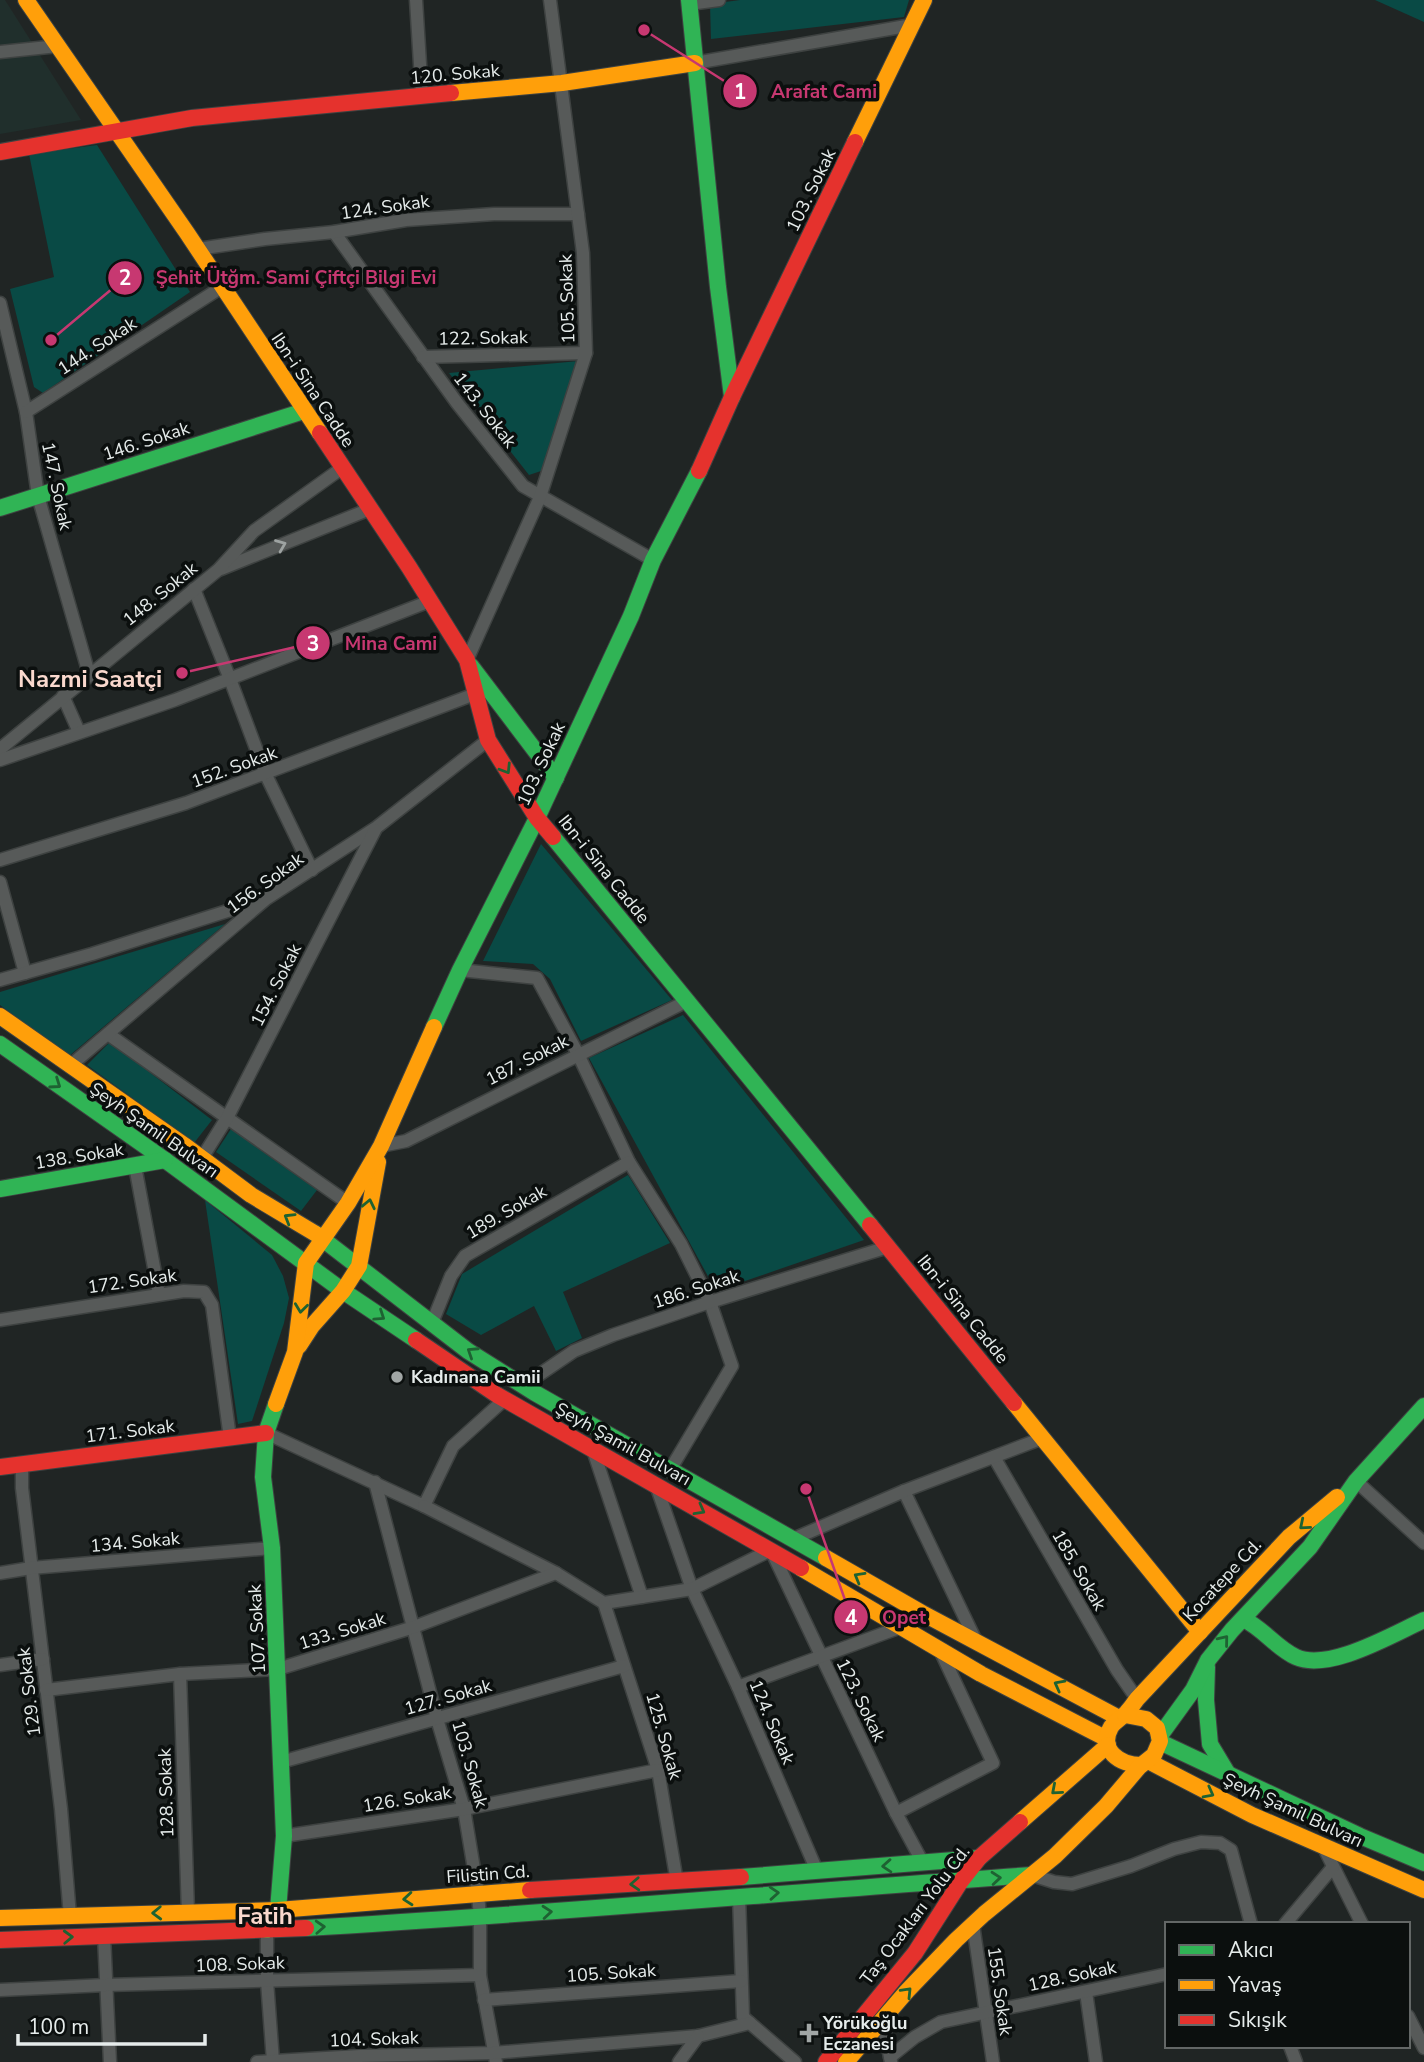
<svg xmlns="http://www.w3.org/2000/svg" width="1424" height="2062" font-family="'Nunito Sans',sans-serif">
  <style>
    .built { fill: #202f2c }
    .green { fill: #094a45 }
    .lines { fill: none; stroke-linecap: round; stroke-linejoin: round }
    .street-casing { stroke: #3e4241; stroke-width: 15 }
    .fast-casing { stroke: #3e4241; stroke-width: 18 }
    .slow-casing { stroke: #3e4241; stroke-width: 18 }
    .jam-casing { stroke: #3e4241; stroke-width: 18 }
    .street { stroke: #575a59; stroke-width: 12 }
    .fast { stroke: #30b455; stroke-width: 16 }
    .slow { stroke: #ff9f0a; stroke-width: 16 }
    .jam { stroke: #e5322d; stroke-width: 16 }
    .oneway { stroke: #9ea3a2 }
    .oneway2 { stroke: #1e6232 }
    .poi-dot { fill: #a1a6a5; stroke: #0b0f0e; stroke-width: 2.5 }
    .labels { text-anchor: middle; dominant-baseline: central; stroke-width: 7; stroke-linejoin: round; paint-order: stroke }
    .street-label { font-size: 18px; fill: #e6eceb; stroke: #0b0f0e }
    .poi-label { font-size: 18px; font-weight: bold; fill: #e6eceb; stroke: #0b0f0e; text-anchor: start }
    .district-label { font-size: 24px; font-weight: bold; fill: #f9d8cd; stroke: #0b0f0e }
    .leader { fill: none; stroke: #c73871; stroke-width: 2.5 }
    .callout-dot { fill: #c73871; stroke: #0b0f0e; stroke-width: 2.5 }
    .mark-label { font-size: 21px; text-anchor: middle; font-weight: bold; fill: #fff }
    .callout-label { font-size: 19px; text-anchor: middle; font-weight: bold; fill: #c73871; stroke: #0b0f0e; stroke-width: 7; stroke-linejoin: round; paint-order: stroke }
  </style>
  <rect width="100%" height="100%" fill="#202524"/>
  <polygon class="built" points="0,0 5,0 81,120 0,134"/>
  <g class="green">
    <polygon points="740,0 909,0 904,17 711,39 710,4"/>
    <polygon points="1375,0 1424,0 1424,22"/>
    <polygon points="97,145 190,292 43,393 34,387 10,289 54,277 29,154"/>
    <polygon points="579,361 541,471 529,475 449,373"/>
    <polygon points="541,844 672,1000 581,1041 550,979 533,964 483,961"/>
    <polygon points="225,924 69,1056 0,1005 0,992"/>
    <polygon points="683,1015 864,1240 716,1291 589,1058"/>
    <polygon points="110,1042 212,1120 194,1143 87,1065"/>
    <polygon points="231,1129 317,1190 301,1211 216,1152"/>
    <polygon points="628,1175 670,1243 563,1292 582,1338 556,1351 534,1306 481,1335 446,1314 462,1274"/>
    <polygon points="205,1200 272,1255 283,1276 289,1298 284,1323 252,1421 238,1424"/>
  </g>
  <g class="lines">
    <g class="street-casing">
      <g id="street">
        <polyline points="416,0 422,96"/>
        <polyline points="689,4 719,0"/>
        <polyline points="0,52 58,46"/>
        <polyline points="695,63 912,25"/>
        <polyline points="334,232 457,403 523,486 653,560"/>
        <polyline points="198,249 265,239 334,232 406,220 494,214 578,214"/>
        <polyline points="0,303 26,412 38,496 89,674"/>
        <polyline points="423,357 586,353"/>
        <polyline points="26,412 222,287"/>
        <polyline points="221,569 370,509"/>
        <polyline points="194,589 230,679 266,775 312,870"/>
        <polyline points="467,660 540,497 586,353 583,253 550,0"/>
        <polyline points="63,696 79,732"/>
        <polyline points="0,749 218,570 254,531 342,468"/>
        <polyline points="0,760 175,700 430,601"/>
        <polyline points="0,860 186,803 475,694"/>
        <polyline points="0,882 25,973"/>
        <polyline points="460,970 537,978 578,1054 629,1162 681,1244 710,1302 732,1366 670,1470"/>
        <polyline points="0,980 92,954 259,901"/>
        <polyline points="108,1034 348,1203"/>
        <polyline points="71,1065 266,899 377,827 488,740"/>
        <polyline points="381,1146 406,1141 687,1001"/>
        <polyline points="202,1158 227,1118 375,830"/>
        <polyline points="135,1166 159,1294"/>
        <polyline points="0,1320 184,1291 204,1292 212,1305 230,1438"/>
        <polyline points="432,1323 451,1276 465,1256 629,1162"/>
        <polyline points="524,1385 574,1351 613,1335 710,1302 888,1247"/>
        <polyline points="266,1433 424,1506 453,1446 505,1399"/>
        <polyline points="593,1450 642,1597"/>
        <polyline points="994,1457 1117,1670 1137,1699"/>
        <polyline points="22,1465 22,1488 61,1809 70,1916"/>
        <polyline points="1356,1481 1424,1543"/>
        <polyline points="375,1482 437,1719 464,1809 478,1893 480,1918 480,1975 496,2062"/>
        <polyline points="656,1485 692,1589 738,1687 817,1871"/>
        <polyline points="904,1491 976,1641"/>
        <polyline points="424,1506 556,1573 604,1603 692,1589 771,1550 896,1813 923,1863"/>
        <polyline points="793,1539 904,1491 1043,1438"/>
        <polyline points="0,1573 31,1568 272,1548"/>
        <polyline points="604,1603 658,1770 677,1882"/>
        <polyline points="0,1665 43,1659"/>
        <polyline points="180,1674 188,1912"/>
        <polyline points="738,1687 901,1627"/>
        <polyline points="46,1690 180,1674 278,1669 414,1627 556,1573"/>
        <polyline points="281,1762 624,1666"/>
        <polyline points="896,1813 993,1763 940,1650"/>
        <polyline points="284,1836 464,1809 658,1770"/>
        <polyline points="1323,1846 1362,1924"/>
        <polyline points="1032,1875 1054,1882 1072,1884 1131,1866 1174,1849 1201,1842 1220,1843 1231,1850 1251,1924"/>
        <polyline points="739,1896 743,2017 795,2062"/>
        <polyline points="973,1924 993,2062"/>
        <polyline points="1285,1924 1333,1867"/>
        <polyline points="267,1930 267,1981 273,2061"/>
        <polyline points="104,1936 110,2062"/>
        <polyline points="0,1990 106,1985 480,1975"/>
        <polyline points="1086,1992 1096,2062"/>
        <polyline points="484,2000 741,1981"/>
        <polyline points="1408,2016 1424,2048"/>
        <polyline points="882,2018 891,2062"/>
        <polyline points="1290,2046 1296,2062"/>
        <polyline points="890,2057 915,2037 941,2022 1167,1974"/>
        <polyline points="257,2062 360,2056 493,2053 698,2036 750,2023"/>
        <polyline points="679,2062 698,2036"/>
      </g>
    </g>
    <g class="fast-casing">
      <g id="fast">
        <polyline points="689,0 718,287 732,397"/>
        <polyline points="0,508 304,411"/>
        <polyline points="471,666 556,778"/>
        <polyline points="553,837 870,1225"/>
        <polyline points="434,1027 460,970 537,818 631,616 653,560 699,471"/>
        <polyline points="0,1044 165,1160 343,1291 416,1340"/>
        <polyline points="0,1189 165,1160"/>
        <polyline points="316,1234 468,1351 535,1393 826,1558"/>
        <path d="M1243,1619c20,9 33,29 53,38 33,15 97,-23 128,-37"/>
        <polyline points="1207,1667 1206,1700 1210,1744 1228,1774"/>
        <polyline points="1159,1737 1193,1690 1208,1660 1232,1630 1310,1547 1356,1481 1424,1406"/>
        <polyline points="1160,1742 1360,1836 1424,1863"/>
        <polyline points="741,1877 979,1858"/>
        <path d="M306,1928c242,-14 484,-36 726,-53"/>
        <polyline points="267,1930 278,1910 284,1836 272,1548 263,1477 266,1433 276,1404"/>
      </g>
    </g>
    <g class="slow-casing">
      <g id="slow">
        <polyline points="26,0 187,233 320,433"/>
        <polyline points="451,93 562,83 695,63"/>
        <polyline points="855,142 924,0"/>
        <polyline points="0,1016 184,1145 251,1195 316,1234"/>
        <polyline points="299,1346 312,1326 343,1291 359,1266 378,1162"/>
        <polyline points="1014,1403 1200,1632"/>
        <polyline points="276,1404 295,1352 306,1263 348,1203 381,1146 434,1027"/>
        <polyline points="826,1558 922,1613 1119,1718"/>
        <polyline points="801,1568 981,1674 1107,1739"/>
        <polyline points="1148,1761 1252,1815 1424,1890"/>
        <path d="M1141,1765c-21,0 -43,-15 -30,-38 4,-6 11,-9 16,-15 4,-4 7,-9 10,-13l152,-162 48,-40"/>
        <polyline points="1020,1822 1108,1745"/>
        <polyline points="0,1918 278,1910 530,1890"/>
        <polyline points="846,2062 907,1991 956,1940 984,1914 1055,1856 1106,1806 1139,1767 1154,1755 1160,1741 1157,1728 1146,1719 1125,1715"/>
      </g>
    </g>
    <g class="jam-casing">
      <g id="jam">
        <polyline points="0,152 192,118 451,93"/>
        <polyline points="320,433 409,567 467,660 488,740 537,818 553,837"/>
        <polyline points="699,471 732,397 855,142"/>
        <polyline points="870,1225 1014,1403"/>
        <polyline points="416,1340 497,1395 801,1568"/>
        <polyline points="0,1467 266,1433"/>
        <polyline points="530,1890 741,1877"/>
        <polyline points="0,1940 306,1928"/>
        <polyline points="826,2062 915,1953 961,1881 979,1858 1020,1822"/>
      </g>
    </g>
    <use href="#street" class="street"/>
    <use href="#fast" class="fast"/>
    <use href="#slow" class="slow"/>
    <use href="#jam" class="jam"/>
  </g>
  <defs><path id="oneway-chevron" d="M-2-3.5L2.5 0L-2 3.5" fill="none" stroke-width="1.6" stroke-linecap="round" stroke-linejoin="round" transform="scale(1.75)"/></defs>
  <use class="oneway" href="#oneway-chevron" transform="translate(281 545) rotate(-22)"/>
  <g class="oneway2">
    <use href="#oneway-chevron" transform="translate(506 769) rotate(58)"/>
    <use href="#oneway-chevron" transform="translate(56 1084) rotate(35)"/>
    <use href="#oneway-chevron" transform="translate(369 1204) rotate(-78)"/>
    <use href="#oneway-chevron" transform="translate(289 1218) rotate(-149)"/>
    <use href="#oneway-chevron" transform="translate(301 1308) rotate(97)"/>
    <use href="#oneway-chevron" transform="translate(380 1316) rotate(34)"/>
    <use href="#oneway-chevron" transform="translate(472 1352) rotate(-147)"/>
    <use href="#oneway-chevron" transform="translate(700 1510) rotate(29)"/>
    <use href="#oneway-chevron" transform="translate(1304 1525) rotate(140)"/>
    <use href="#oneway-chevron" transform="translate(859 1577) rotate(-150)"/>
    <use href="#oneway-chevron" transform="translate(1224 1640) rotate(-51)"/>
    <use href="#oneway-chevron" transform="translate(1059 1685) rotate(-152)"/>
    <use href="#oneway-chevron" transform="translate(1056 1790) rotate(139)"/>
    <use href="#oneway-chevron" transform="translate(1209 1793) rotate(28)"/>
    <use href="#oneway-chevron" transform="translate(887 1866) rotate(176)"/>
    <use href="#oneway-chevron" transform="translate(996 1878) rotate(-5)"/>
    <use href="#oneway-chevron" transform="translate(635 1884) rotate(177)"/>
    <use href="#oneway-chevron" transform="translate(774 1893) rotate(-4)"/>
    <use href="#oneway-chevron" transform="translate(408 1899) rotate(175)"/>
    <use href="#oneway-chevron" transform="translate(547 1912) rotate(-5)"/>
    <use href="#oneway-chevron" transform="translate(157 1913) rotate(178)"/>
    <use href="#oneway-chevron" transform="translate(320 1927) rotate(-3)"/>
    <use href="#oneway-chevron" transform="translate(68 1937) rotate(-2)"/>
    <use href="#oneway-chevron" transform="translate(907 1992) rotate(-46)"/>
  </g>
  <g class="poi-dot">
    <circle cx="397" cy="1377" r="7"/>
    <path d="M805.5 2022.5h7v7h7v7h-7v7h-7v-7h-7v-7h7z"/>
  </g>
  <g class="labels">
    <g class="street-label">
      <text transform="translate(455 74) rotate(-5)">120. Sokak</text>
      <text transform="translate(811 190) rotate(-64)">103. Sokak</text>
      <text transform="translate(385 207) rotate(-8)">124. Sokak</text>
      <text transform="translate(567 299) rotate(-92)">105. Sokak</text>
      <text transform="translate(483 338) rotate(-1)">122. Sokak</text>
      <text transform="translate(97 346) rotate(-33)">144. Sokak</text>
      <text transform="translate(313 390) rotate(56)">Ibn-i Sina Cadde</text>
      <text transform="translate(485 410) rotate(52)">143. Sokak</text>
      <text transform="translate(146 441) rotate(-18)">146. Sokak</text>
      <text transform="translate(57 486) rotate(78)">147. Sokak</text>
      <text transform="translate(160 594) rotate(-39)">148. Sokak</text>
      <text transform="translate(541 764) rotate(-65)">103. Sokak</text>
      <text transform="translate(234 767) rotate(-20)">152. Sokak</text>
      <text transform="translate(604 869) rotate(51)">Ibn-i Sina Cadde</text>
      <text transform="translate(265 883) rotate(-36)">156. Sokak</text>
      <text transform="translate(276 985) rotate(-63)">154. Sokak</text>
      <text transform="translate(527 1060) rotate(-27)">187. Sokak</text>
      <text transform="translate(154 1130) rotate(35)">Şeyh Şamil Bulvarı</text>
      <text transform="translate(79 1156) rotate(-9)">138. Sokak</text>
      <text transform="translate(506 1212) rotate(-30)">189. Sokak</text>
      <text transform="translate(132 1281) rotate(-8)">172. Sokak</text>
      <text transform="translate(696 1289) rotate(-18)">186. Sokak</text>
      <text transform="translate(963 1309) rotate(51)">Ibn-i Sina Cadde</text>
      <text transform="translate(130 1431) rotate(-7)">171. Sokak</text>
      <text transform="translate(623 1444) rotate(29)">Şeyh Şamil Bulvarı</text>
      <text transform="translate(135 1542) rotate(-5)">134. Sokak</text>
      <text transform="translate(1079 1570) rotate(60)">185. Sokak</text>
      <text transform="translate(1222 1580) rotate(-47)">Kocatepe Cd.</text>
      <text transform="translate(257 1629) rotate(-93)">107. Sokak</text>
      <text transform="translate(342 1631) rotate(-17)">133. Sokak</text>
      <text transform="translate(29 1692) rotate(-97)">129. Sokak</text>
      <text transform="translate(448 1697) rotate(-16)">127. Sokak</text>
      <text transform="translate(861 1700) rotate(64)">123. Sokak</text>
      <text transform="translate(772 1722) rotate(67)">124. Sokak</text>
      <text transform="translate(664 1736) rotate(74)">125. Sokak</text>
      <text transform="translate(470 1764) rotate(74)">103. Sokak</text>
      <text transform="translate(166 1793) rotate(-92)">128. Sokak</text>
      <text transform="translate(407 1799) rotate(-9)">126. Sokak</text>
      <text transform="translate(1293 1810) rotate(25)">Şeyh Şamil Bulvarı</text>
      <text transform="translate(488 1874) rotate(-4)">Filistin Cd.</text>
      <text transform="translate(915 1915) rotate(-53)">Taş Ocakları Yolu Cd.</text>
      <text transform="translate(240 1964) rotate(-2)">108. Sokak</text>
      <text transform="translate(611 1973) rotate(-4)">105. Sokak</text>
      <text transform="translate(1072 1976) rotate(-12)">128. Sokak</text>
      <text transform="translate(1000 1991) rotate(82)">155. Sokak</text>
      <text transform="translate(374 2039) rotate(-2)">104. Sokak</text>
    </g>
    <g class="poi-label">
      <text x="411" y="1377">Kadınana Camii</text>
      <text x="823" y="2023">Yörükoğlu<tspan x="823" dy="21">Eczanesi</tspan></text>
    </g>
    <g class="district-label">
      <text x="90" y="679">Nazmi Saatçi</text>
      <text x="265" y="1916">Fatih</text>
    </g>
  </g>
  <path class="leader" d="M644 30L740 91M51 340L125 278M182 673L313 643M806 1489L851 1617"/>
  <g class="callout-dot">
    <circle cx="644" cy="30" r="7"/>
    <circle cx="51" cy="340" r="7"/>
    <circle cx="182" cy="673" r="7"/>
    <circle cx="806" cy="1489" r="7"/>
    <circle cx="740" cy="91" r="18"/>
    <circle cx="125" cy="278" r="18"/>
    <circle cx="313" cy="643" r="18"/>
    <circle cx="851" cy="1617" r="18"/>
  </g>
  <g class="mark-label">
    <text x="740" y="99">1</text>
    <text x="125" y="285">2</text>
    <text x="313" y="651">3</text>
    <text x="851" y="1625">4</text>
  </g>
  <g class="callout-label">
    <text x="824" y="98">Arafat Cami</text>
    <text x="296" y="284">Şehit Ütğm. Sami Çiftçi Bilgi Evi</text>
    <text x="391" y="650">Mina Cami</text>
    <text x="904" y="1624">Opet</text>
  </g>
  <rect x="1165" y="1922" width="245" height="126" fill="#0b0f0e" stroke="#636766" stroke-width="2"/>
  <rect x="1179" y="1945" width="35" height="10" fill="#30b455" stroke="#636766" stroke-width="2"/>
  <text x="1228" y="1957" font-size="21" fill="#e6eceb">Akıcı</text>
  <rect x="1179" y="1980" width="35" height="10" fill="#ff9f0a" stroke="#636766" stroke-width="2"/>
  <text x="1228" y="1992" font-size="21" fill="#e6eceb">Yavaş</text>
  <rect x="1179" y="2015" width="35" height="10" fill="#e5322d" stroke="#636766" stroke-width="2"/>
  <text x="1228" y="2027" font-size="21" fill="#e6eceb">Sıkışık</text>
  <path d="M18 2034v10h187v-10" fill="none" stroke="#e6eceb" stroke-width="3.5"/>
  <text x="28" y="2034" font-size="21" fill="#e6eceb" stroke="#0b0f0e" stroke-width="5" paint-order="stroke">100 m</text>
</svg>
